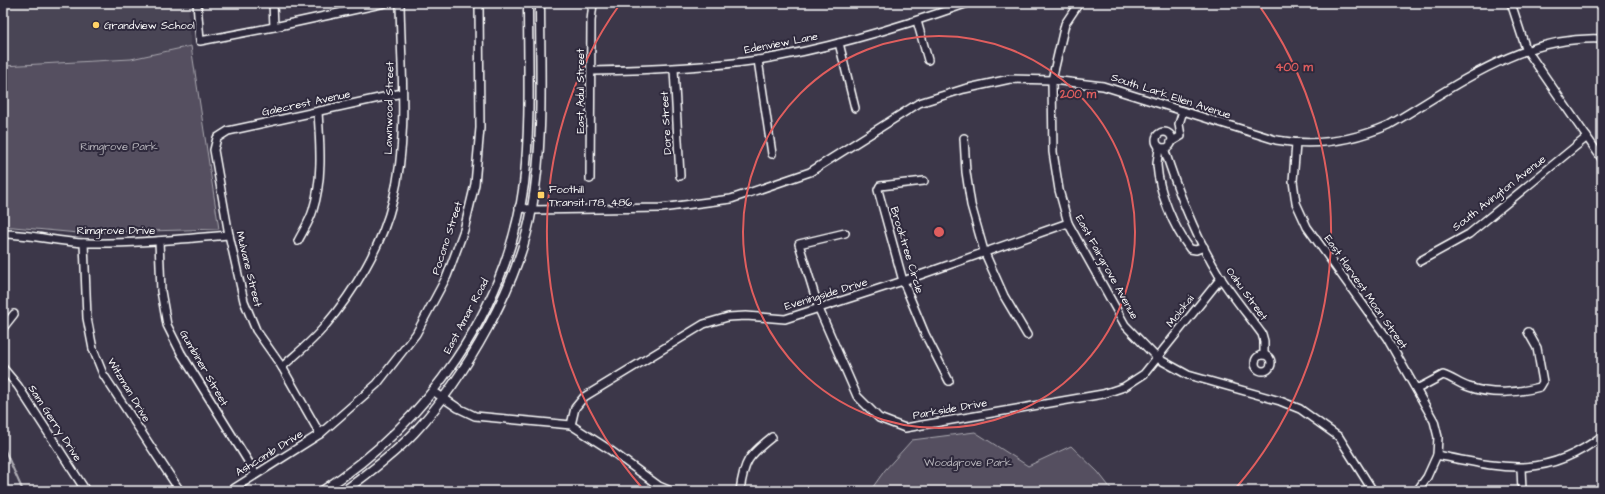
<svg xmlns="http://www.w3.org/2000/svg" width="1605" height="494" font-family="'Architects Daughter',sans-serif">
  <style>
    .built { fill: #494455 }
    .green { fill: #555060; stroke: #aaa8b0 }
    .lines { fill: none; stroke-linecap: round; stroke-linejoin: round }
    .stream { stroke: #afadb4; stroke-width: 2 }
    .minor-casing { stroke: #fff; stroke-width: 10 }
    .major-casing { stroke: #fff; stroke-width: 11 }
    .minor { stroke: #2f2a3d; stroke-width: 7 }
    .major { stroke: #2f2a3d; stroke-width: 8 }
    .ring { fill: none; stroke: #e05e5e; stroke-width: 2 }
    .poi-dot { fill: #ffd166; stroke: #2f2a3d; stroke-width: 1.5 }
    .labels { text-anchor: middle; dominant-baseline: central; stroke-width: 4; stroke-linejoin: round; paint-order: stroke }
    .poi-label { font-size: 11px; fill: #fff; stroke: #2f2a3d; text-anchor: start }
    .street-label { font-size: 11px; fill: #fff; stroke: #2f2a3d }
    .park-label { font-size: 11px; fill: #bbb9bf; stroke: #2f2a3d }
    .centre { fill: #e05e5e; stroke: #2f2a3d; stroke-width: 2 }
    .ring-label { font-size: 12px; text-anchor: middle; font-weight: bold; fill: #e05e5e; stroke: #2f2a3d; stroke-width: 4; stroke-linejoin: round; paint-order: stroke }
  </style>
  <rect width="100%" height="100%" fill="#3c3749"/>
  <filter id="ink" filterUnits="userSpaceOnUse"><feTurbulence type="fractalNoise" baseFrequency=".025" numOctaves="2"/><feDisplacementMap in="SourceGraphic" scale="8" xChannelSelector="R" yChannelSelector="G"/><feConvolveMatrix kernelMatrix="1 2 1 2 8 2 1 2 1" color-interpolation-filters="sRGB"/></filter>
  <g filter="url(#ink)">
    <polygon class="built" points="3,3 188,3 191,46 131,59 3,66"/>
    <g class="green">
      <polygon points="191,46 219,229 78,233 3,226 3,66 131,59"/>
      <polygon points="975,432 1028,466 1071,446 1098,472 1112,490 1181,491 870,491 885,470 912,440"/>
    </g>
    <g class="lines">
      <polyline class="stream" points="3,446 23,491"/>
      <g class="minor-casing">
        <g id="minor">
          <polyline points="197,3 200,41 274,27 385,3"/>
          <polyline points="273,3 274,27"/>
          <polyline points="1079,3 1065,24 1052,80 1053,152 1059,190 1068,223 1125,325 1157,358 1188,375 1280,401 1300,409 1339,437 1373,491"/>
          <polyline points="1511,3 1526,49 1602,159"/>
          <polyline points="917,21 928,60"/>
          <polyline points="839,43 855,108"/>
          <polyline points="758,60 772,154"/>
          <polyline points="674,69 680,176"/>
          <path d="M592,71c55,-1 111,-3 166,-11 71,-11 142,-33 210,-57"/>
          <circle cx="1164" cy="140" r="8"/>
          <polyline points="964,138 966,172 971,205 984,251 1004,296 1027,335"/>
          <polyline points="1171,142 1181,136 1179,124 1183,111"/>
          <polyline points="1296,144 1293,181 1296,203 1307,227 1387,338 1434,421 1438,437 1437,455 1427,477 1417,491"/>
          <path d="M1159,147c0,5 -2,12 -2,18 2,28 16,61 33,84l6,1 8,-3"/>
          <path d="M1164,148c14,44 32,90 56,129 13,20 28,38 42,57l2,7v14"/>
          <polyline points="590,179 591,21 593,3"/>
          <polyline points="924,181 880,186 878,190 903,281 925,334 949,381"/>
          <path d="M519,207l13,3 129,-2 70,-9 79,-27 109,-69 45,-14 46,-10 42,1 51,6 173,54c39,7 76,1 113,-15 67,-39 132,-90 213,-86"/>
          <polyline points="845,233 799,244 819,309 857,396 879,418 905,428 1103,394 1124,387 1144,374 1221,278"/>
          <path d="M3,234c28,0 55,8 82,9 48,1 96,-4 144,-8"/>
          <polyline points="159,241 161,291 167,325 181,353 256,474"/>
          <path d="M298,241c5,-10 12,-20 15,-31 10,-32 7,-65 5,-98"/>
          <polyline points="84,243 87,318 93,349 103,374 180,491"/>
          <polyline points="1420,261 1469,234 1587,137"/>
          <polyline points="3,328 14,314"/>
          <circle cx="1263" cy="363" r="8"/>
          <path d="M282,367c14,-13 30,-25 42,-40 30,-35 58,-81 69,-127 16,-62 8,-133 7,-197"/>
          <polyline points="3,368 18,386 86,491"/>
          <path d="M1417,389l26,-14c10,3 16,9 26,12 22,8 49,6 71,0l3,-5 -6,-34 -9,-16"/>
          <polyline points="433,391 458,408 475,416 571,425 610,450 659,486 671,491"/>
          <polyline points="571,425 575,408 584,397 704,324 728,317 746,316 785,319 903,281 1068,223"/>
          <polyline points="320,434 282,367 256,330 244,301 229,235 214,150 217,138 228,131 402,93"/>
          <path d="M1437,455c65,13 108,25 165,-19"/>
          <polyline points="1521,468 1522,491"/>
          <polyline points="230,491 320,434 377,384 416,334 447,276 464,230 475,184 480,128 479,3"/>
          <path d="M740,491c4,-30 8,-35 32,-54"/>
        </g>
      </g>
      <g class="major-casing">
        <g id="major">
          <path d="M322,491c105,-68 185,-181 202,-307 7,-60 4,-121 4,-181"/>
          <path d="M344,491c25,-18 49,-36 70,-58 51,-55 106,-150 118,-225 12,-68 8,-136 8,-205"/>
        </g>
      </g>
      <use href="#minor" class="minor"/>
      <use href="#major" class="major"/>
    </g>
  </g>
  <g class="ring">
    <circle cx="939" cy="232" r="196"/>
    <path d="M643 489A392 392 0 0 1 620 4M1258 4A392 392 0 0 1 1235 489"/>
  </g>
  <g class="poi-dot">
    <circle cx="96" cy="25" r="4"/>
    <rect x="537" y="191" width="8" height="8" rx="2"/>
  </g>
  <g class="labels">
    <g class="poi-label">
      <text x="104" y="25">Grandview School</text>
      <text x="549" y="189">Foothill<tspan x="549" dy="13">Transit 178, 486</tspan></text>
    </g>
    <g class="street-label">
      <text transform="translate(781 43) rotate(-11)">Edenview Lane</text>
      <text transform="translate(580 91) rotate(-90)">East Adul Street</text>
      <text transform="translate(1171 96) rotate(18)">South Lark Ellen Avenue</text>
      <text transform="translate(306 103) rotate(-12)">Galecrest Avenue</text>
      <text transform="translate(389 108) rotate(-89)">Lawnwood Street</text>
      <text transform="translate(666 123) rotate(-93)">Dore Street</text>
      <text transform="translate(1499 193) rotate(-38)">South Avington Avenue</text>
      <text x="116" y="230">Rimgrove Drive</text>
      <text transform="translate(447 238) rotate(-72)">Pocono Street</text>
      <text transform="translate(907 250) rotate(73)">Brooktree Circle</text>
      <text transform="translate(1107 267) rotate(61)">East Fairgrove Avenue</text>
      <text transform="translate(249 269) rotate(76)">Mulvane Street</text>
      <text transform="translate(1366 292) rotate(55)">East Harvest Moon Street</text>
      <text transform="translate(826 294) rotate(-17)">Eveningside Drive</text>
      <text transform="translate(1247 294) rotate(54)">Oahu Street</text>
      <text transform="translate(1180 311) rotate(-52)">Molokai</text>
      <text transform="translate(466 316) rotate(-62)">East Amar Road</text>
      <text transform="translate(204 368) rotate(60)">Gumbiner Street</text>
      <text transform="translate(129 390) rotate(59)">Witzman Drive</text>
      <text transform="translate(950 409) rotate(-10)">Parkside Drive</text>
      <text transform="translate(55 423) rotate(57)">Sam Gerry Drive</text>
      <text transform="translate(269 453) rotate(-32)">Ashcomb Drive</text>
    </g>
    <g class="park-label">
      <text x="119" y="146">Rimgrove Park</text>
      <text x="968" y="462">Woodgrove Park</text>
    </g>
  </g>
  <circle cx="939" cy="232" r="6" class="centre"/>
  <g class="ring-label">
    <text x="1294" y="71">400 m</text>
    <text x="1078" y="98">200 m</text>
  </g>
  <rect width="1605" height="494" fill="none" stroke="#2f2a3d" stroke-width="16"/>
  <rect x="8" y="8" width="1589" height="478" fill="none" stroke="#fff" stroke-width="1.5" filter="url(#ink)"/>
</svg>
